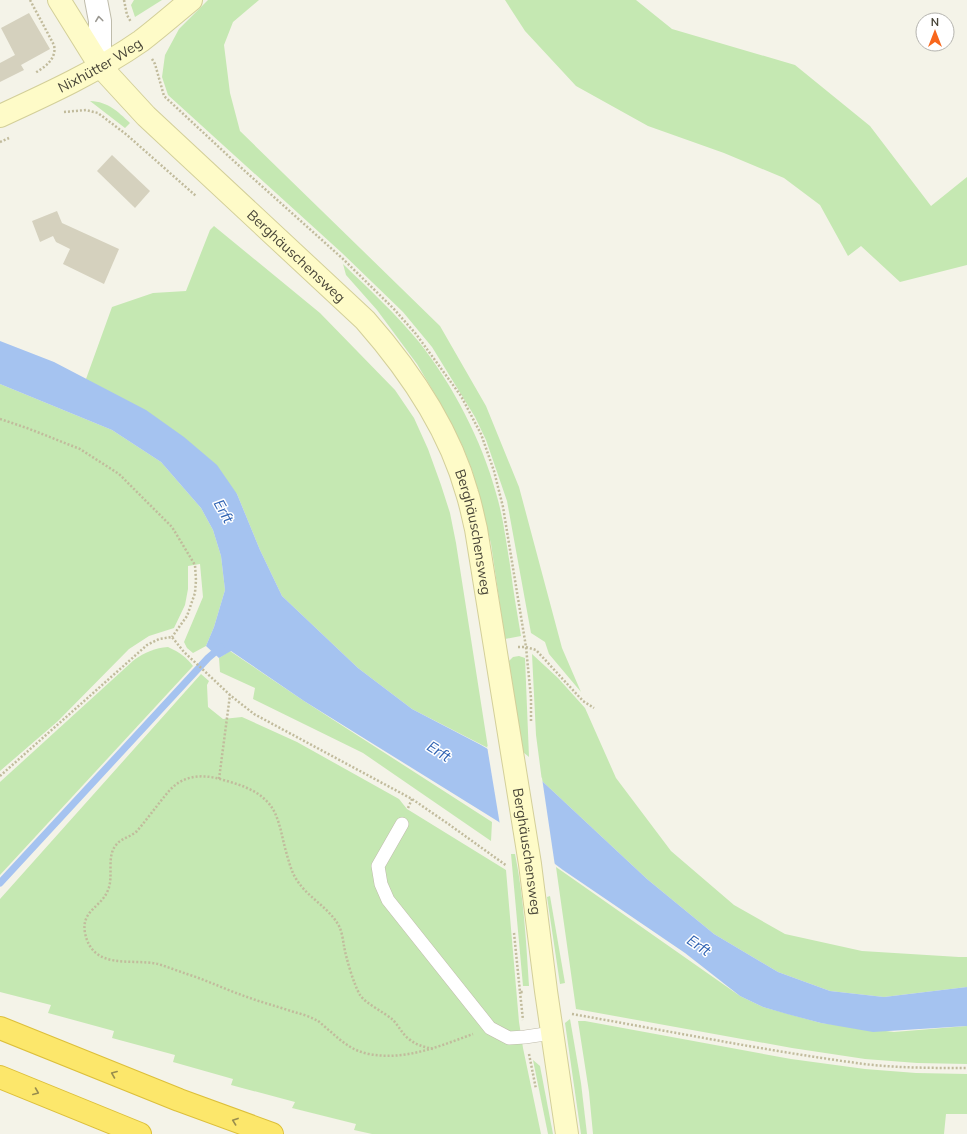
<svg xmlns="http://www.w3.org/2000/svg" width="967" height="1134" font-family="Mulish,sans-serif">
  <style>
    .green { fill: #c5e8b2 }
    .water { fill: #a5c3f0 }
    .pier { fill: #f4f3e8 }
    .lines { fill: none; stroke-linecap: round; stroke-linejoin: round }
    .stream { stroke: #a5c3f0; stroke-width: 7 }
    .building { fill: #d5d1be }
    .lane-casing { stroke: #bfbcab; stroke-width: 14 }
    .street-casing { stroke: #bfbcab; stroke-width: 24 }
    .secondary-casing { stroke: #d3cf99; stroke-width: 24 }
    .highway-casing { stroke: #dcbf3a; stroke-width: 24 }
    .path { stroke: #c1bb9c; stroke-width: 2.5; stroke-dasharray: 2 2; stroke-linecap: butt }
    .lane { stroke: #fff; stroke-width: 13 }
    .street { stroke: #fff; stroke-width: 22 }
    .secondary { stroke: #fefbc8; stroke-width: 22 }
    .highway { stroke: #fce76b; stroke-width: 22 }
    .oneway { stroke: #9a9891 }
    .oneway2 { stroke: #988d4e }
    .labels { text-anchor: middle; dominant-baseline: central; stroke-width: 3; stroke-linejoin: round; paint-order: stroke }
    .street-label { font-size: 14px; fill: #474437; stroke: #fff }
    .water-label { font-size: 15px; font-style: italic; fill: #3063b3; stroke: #fff }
  </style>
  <rect width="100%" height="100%" fill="#f4f3e8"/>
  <g class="green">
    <polygon points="134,0 162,0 135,17 131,5"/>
    <polygon points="208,0 259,0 233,22 224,45 230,93 240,131 440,326 486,406 519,487 562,648 581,692 549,654 545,642 531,633 507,501 486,440 475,417 432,347 403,312 342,253 168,95 162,77 165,55 179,29"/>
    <polygon points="505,0 636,0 672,29 795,65 870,126 931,206 967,177 967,265 900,282 861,246 848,256 820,205 784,178 724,153 648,126 576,86 525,31"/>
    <path d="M90,101c19,1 27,10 40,22l-5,5z"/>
    <polygon points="214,226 320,313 395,390 414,418 428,449 441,485 450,513 456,543 488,748 412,709 358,668 282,596 260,550 237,494 86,379 112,307 153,293 186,291 210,230"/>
    <path d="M343,264c26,25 53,50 76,78 34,43 63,99 77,151 7,23 10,48 14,72 3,24 7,48 11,71l-16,3 -14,-95 -12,-48 -7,-26 -10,-25 -23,-44 -22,-37 -40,-54 -31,-35z"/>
    <polygon points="0,384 112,430 161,462 201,508 213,530 221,556 225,590 214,627 206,646 193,653 187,648 184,642 203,597 200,564 188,566 188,589 185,605 174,628 149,636 129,649 58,721 0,771"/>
    <path d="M168,647c11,5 18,10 25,19l-193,209v-93l134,-122c11,-8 21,-12 34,-13z"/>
    <polygon points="230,651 304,701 492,822 491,841 363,753 253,699 255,688 220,672 219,658"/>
    <polygon points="532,654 558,678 585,708 616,778 671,851 734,905 785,934 862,951 959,957 967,957 967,987 884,997 830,991 778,972 714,934 647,879 542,781 536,735"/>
    <polygon points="519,656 525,658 529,757 523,752 509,661 513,657"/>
    <polygon points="201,674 209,681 207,685 208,707 223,719 242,717 297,742 399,799 407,809 506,870 519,1022 523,1048 541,1134 372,1134 354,1130 356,1124 292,1108 295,1102 231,1085 233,1079 173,1062 175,1055 112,1038 114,1031 48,1013 51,1005 0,992 0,899"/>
    <path d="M511,854h4c9,44 11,88 14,132h-6z"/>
    <polygon points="556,867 740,996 763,1007 821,1023 894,1032 967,1026 967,1064 917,1063 865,1059 792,1048 576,1009"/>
    <polygon points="550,896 565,983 560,984 547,897"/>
    <polygon points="570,1019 581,1083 587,1134 581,1134 565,1023"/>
    <polygon points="578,1021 585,1021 791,1059 865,1069 916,1073 967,1074 967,1114 946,1114 944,1134 593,1134 589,1092"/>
    <polygon points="533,1060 540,1066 553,1134 548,1134"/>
  </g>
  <polygon class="water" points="0,341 54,362 146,410 184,437 217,465 237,494 260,550 282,596 358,668 412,709 481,745 542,781 647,879 714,934 778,972 830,991 884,997 967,987 967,1026 873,1032 821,1023 787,1014 763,1007 740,996 685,953 563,870 499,822 304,701 231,651 219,658 206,646 214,627 225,590 221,556 213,530 201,508 161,462 112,430 0,384"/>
  <polygon class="pier" points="487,746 542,778 555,866 500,825"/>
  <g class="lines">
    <polyline class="stream" points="0,883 208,658 221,647"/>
  </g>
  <g class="building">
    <polygon points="29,13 50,49 21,65 24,70 0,82 0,63 15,55 1,28"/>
    <polygon points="112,155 150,191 135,208 97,171"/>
    <polygon points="57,211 62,223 119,249 104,284 63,264 70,249 56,242 53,236 40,242 32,221"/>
  </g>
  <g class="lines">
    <g class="lane-casing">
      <polyline id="lane" points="402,824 378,866 381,884 388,900 490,1028 509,1038 525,1037 552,1033"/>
    </g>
    <g class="street-casing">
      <polyline id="street" points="96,0 100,21 100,66"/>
    </g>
    <g class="secondary-casing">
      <g id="secondary">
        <path id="s1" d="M59,0l41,66 46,50 219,204c44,50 84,108 102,173 4,12 6,24 9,36l54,335 16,127 21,143"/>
        <path id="s2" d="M0,116c48,-22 98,-45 141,-75 17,-13 33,-27 50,-41"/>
      </g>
    </g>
    <g class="highway-casing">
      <g id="highway">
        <polyline points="0,1028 179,1100 272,1134"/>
        <polyline points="0,1077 140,1134"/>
      </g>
    </g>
    <g class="path">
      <path d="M30,0l24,45c3,14 -9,22 -19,28"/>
      <polyline points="124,0 127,15 131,22"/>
      <polyline points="152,59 155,64 164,96 236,163 342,258 394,309 416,334 461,396 481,434 494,471 503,507 526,647 531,698 531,722"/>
      <polyline points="64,112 86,110 98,113 127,135 196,196"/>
      <polyline points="0,142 9,138"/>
      <polyline points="0,419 27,428 80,449 119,474 172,527 195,565 196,580 195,593 187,616 172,637"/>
      <polyline points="518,647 526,647 536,650 583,701 594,708"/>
      <polyline points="0,776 147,645 159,639 172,637 184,652 213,679 230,695 254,714 412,799 447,823 507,866"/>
      <polyline points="219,779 230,695"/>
      <polyline points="408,808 412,799"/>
      <polyline points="514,933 520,992 524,992"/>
      <polyline points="520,992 523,1020"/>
      <path d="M572,1014c97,17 194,37 292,50 34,4 69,4 103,4"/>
      <path d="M433,1049c-9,-2 -17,-4 -24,-10 -7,-5 -10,-13 -16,-19 -9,-8 -27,-16 -33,-25 -6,-10 -14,-37 -16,-49 -1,-6 -2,-14 -5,-20 -11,-20 -33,-29 -44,-49 -5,-9 -7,-19 -10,-29 -3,-12 -5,-24 -10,-35 -11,-23 -37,-29 -59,-35 -18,-4 -35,-1 -47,13 -11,13 -21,27 -32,40 -6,6 -16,7 -21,14 -10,12 -2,31 -8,45 -7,18 -27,20 -23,43 8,38 46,25 73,31 10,3 20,7 29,10 22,7 42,17 63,24 14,5 29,9 44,14 8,2 17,5 24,9 4,3 8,7 12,10 12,11 23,20 39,23 36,7 71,-8 104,-20"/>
      <polyline points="529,1054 536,1089"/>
    </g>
    <use href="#lane" class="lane"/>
    <use href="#street" class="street"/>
    <use href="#secondary" class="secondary"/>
    <use href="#highway" class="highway"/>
  </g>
  <defs><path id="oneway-chevron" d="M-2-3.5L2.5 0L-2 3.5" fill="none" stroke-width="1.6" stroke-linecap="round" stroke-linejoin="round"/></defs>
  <use class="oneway" href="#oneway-chevron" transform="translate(99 19) rotate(-97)"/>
  <g class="oneway2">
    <use href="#oneway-chevron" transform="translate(114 1074) rotate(-158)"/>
    <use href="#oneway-chevron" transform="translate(36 1092) rotate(22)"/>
    <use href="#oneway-chevron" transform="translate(235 1121) rotate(-160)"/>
  </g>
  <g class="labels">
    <g class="street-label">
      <text stroke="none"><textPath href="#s2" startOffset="112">Nixhütter Weg</textPath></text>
      <text stroke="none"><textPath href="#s1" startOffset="351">Berghäuschensweg</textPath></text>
      <text stroke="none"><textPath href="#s1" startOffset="687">Berghäuschensweg</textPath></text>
      <text stroke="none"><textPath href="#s1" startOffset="1011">Berghäuschensweg</textPath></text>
    </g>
    <g class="water-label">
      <text transform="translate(224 511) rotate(61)">Erft</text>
      <text transform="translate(439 751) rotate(33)">Erft</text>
      <text transform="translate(699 945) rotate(35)">Erft</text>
    </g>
  </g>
  <g transform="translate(935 32)"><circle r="19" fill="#ffffff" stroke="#b5b4af"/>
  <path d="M0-3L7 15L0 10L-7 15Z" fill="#f8671c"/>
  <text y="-6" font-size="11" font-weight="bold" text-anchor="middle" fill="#474437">N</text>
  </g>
</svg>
